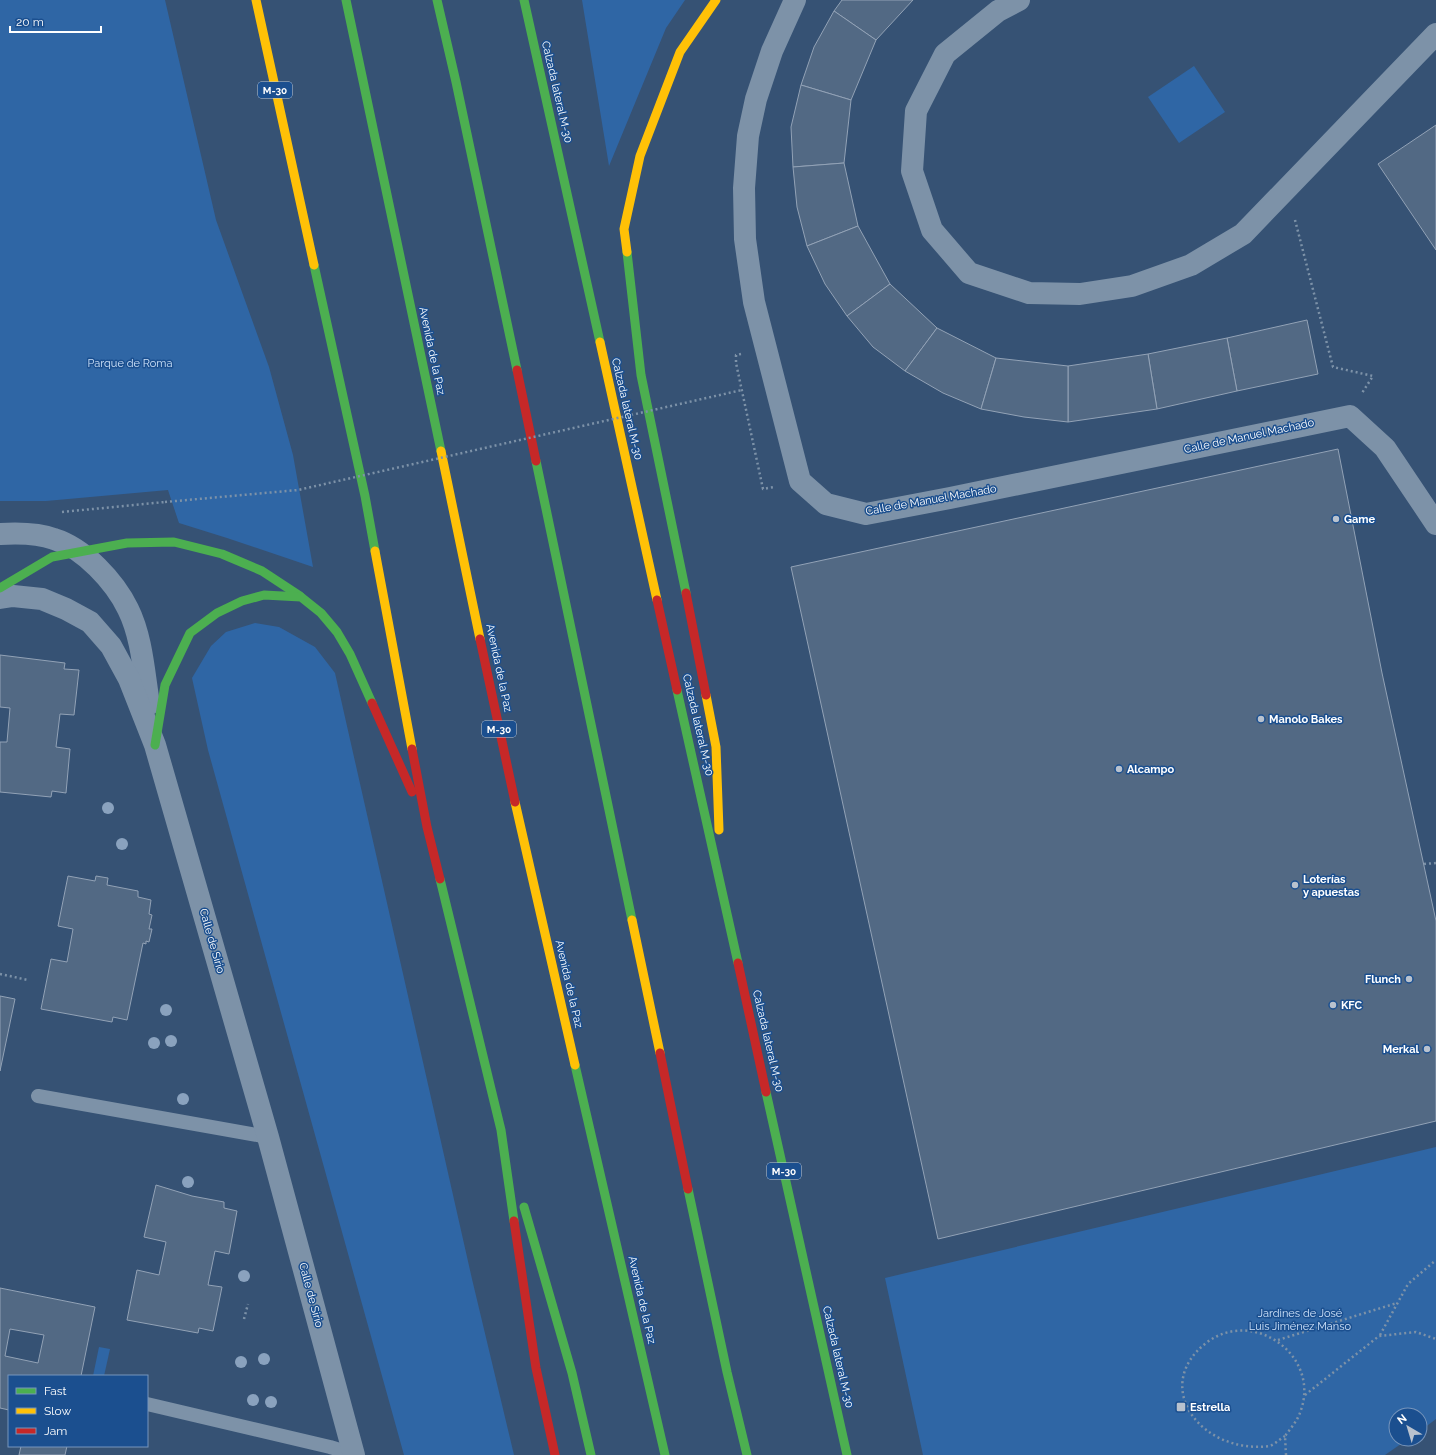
<svg xmlns="http://www.w3.org/2000/svg" width="1436" height="1455" font-family="Raleway,sans-serif">
  <style>
    .green { fill: #2f66a5 }
    .building { fill: #526984; stroke: #92a2b6; fill-rule: evenodd }
    .lines { fill: none; stroke-linecap: round; stroke-linejoin: round }
    .path { stroke: #7d92a8; stroke-width: 2.5; stroke-dasharray: 2 3; stroke-linecap: butt }
    .lane { stroke: #7d92a8; stroke-width: 14 }
    .street { stroke: #7d92a8; stroke-width: 22 }
    .fast { stroke: #4caf50; stroke-width: 9 }
    .slow { stroke: #ffc107; stroke-width: 9 }
    .jam { stroke: #c62828; stroke-width: 9 }
    .path-bridge { stroke: #7d92a8; stroke-width: 2.5; stroke-dasharray: 2 3; stroke-linecap: butt }
    .tree { fill: #8aa2be }
    .poi-dot { fill: #b9c2ce; stroke: #1b4f8f; stroke-width: 1.5 }
    .labels { text-anchor: middle; dominant-baseline: central; stroke-width: 3; stroke-linejoin: round; paint-order: stroke }
    .shield { fill: #1b4f8f; stroke: #bbcadd; stroke-width: 1 }
    .shield-label { font-size: 10px; font-weight: bold; fill: #fff }
    .street-label { font-size: 11px; fill: #fff; stroke: #1b4f8f }
    .park-label { font-size: 11px; fill: #cfe3fa; stroke: #1b4f8f }
    .poi-label { font-size: 11px; font-weight: bold; fill: #fff; stroke: #1b4f8f; text-anchor: start }
  </style>
  <rect width="100%" height="100%" fill="#365274"/>
  <g class="green">
    <polygon points="0,0 165,0 216,220 269,367 293,455 313,567 227,538 179,523 168,490 46,501 0,501"/>
    <polygon points="582,0 685,0 666,28 609,166"/>
    <polygon points="1194,66 1225,112 1179,143 1148,97"/>
    <polygon points="255,623 279,627 315,647 335,673 472,1279 514,1455 404,1455 208,750 192,678 211,646 226,632"/>
    <polygon points="1436,1147 1436,1419 1420,1431 1420,1415 1396,1415 1396,1439 1408,1439 1385,1455 923,1455 885,1278"/>
    <polygon points="99,1347 110,1349 104,1376 93,1376"/>
  </g>
  <g class="building">
    <polygon points="842,0 913,0 876,40 834,11"/>
    <polygon points="834,11 876,40 851,100 801,85 814,47"/>
    <polygon points="801,85 851,100 844,163 793,167 791,127"/>
    <polygon points="1436,125 1436,250 1378,164"/>
    <polygon points="844,163 858,226 807,246 797,207 793,167"/>
    <polygon points="858,226 890,284 847,316 825,284 807,246"/>
    <polygon points="890,284 937,328 905,371 873,347 847,316"/>
    <polygon points="1307,320 1318,374 1237,391 1227,338"/>
    <polygon points="937,328 996,358 981,409 943,393 905,371"/>
    <polygon points="1227,338 1237,391 1157,409 1148,354"/>
    <polygon points="1148,354 1157,409 1068,422 1068,366"/>
    <polygon points="996,358 1068,366 1068,422 1024,417 981,409"/>
    <polygon points="1338,449 1382,673 1436,921 1436,1121 938,1239 791,567"/>
    <polygon points="0,655 65,663 64,669 79,670 74,715 60,714 56,747 70,749 66,793 52,791 51,797 0,792 0,742 7,742 10,708 0,707"/>
    <polygon points="68,876 95,881 96,876 108,878 107,885 138,891 138,897 151,900 149,914 152,915 149,929 152,929 149,942 146,941 146,944 143,943 127,1020 113,1017 112,1022 41,1009 51,959 67,962 73,929 58,926"/>
    <polygon points="0,996 15,999 0,1071"/>
    <polygon points="156,1185 192,1196 224,1202 224,1208 237,1211 229,1254 215,1251 208,1285 222,1287 213,1331 199,1328 198,1333 127,1320 137,1270 159,1275 166,1242 144,1237"/>
    <path d="M0,1288l95,19 -14,69h-72v34l-9,-2zM10,1329l34,6 -6,28 -33,-7z"/>
    <polygon points="21,1446 67,1446 65,1455 19,1455"/>
  </g>
  <g class="lines">
    <g class="path">
      <polyline points="1295,220 1333,367 1373,376 1362,393"/>
      <polyline points="741,354 736,355 736,363 763,489 774,487"/>
      <polyline points="62,512 165,502"/>
      <polyline points="1424,864 1436,863"/>
      <polyline points="0,974 28,980"/>
      <polyline points="244,1319 248,1304"/>
      <polyline points="1380,1335 1408,1284 1436,1260"/>
      <polyline points="1278,1340 1397,1303"/>
      <polyline points="1305,1395 1379,1336 1416,1332 1436,1339"/>
      <path d="M1285,1436c-5,3 -10,8 -15,10 -68,9 -120,-59 -64,-103 47,-36 114,12 95,67 -3,10 -10,18 -16,26l1,19"/>
    </g>
    <g class="lane">
      <polyline points="38,1096 268,1137"/>
      <polyline points="147,1404 330,1447 353,1454"/>
    </g>
    <g class="street">
      <polyline points="795,0 772,51 756,99 748,136 744,188 745,239 754,302 800,481 826,504 866,514 950,498 1350,416 1385,448 1436,524"/>
      <polyline points="1019,0 998,11 945,54 916,111 912,171 932,230 969,273 1029,293 1080,294 1132,286 1191,265 1243,234 1436,34"/>
      <path d="M0,534c17,-1 38,-1 54,5 30,9 61,43 74,70 14,28 16,64 21,95"/>
      <polyline points="0,598 13,596 42,599 66,609 90,622 111,646 129,679 155,745 268,1137 354,1455"/>
    </g>
    <g class="fast">
      <polyline points="346,0 441,451"/>
      <polyline points="437,0 456,82 517,370"/>
      <polyline points="524,0 600,342"/>
      <polyline points="627,252 641,375 686,593"/>
      <polyline points="314,265 365,496 375,551"/>
      <polyline points="536,461 632,920"/>
      <polyline points="0,588 52,557 127,543 174,542 222,554 262,571 300,596"/>
      <polyline points="677,690 738,963"/>
      <polyline points="155,745 165,685 190,633 217,613 242,601 264,595 301,597 321,613 337,632 350,654 372,703"/>
      <polyline points="440,879 501,1130 514,1221"/>
      <polyline points="575,1065 665,1455"/>
      <polyline points="766,1092 847,1455"/>
      <polyline points="688,1189 727,1372 747,1455"/>
      <polyline points="524,1207 572,1373 591,1455"/>
    </g>
    <g class="slow">
      <polyline points="256,0 314,265"/>
      <polyline points="627,252 624,229 640,156 680,52 716,0"/>
      <polyline points="600,342 657,600"/>
      <polyline points="441,451 480,639"/>
      <polyline points="375,551 412,749"/>
      <polyline points="706,695 716,747 719,830"/>
      <polyline points="515,802 575,1065"/>
      <polyline points="632,920 660,1053"/>
    </g>
    <g class="jam">
      <polyline points="517,370 536,461"/>
      <polyline points="686,593 706,695"/>
      <polyline points="657,600 677,690"/>
      <polyline points="480,639 515,802"/>
      <polyline points="372,703 412,792"/>
      <polyline points="412,749 427,827 440,879"/>
      <polyline points="738,963 766,1092"/>
      <polyline points="660,1053 688,1189"/>
      <polyline points="514,1221 536,1368 555,1455"/>
    </g>
    <polyline class="path-bridge" points="165,502 298,490 742,390"/>
  </g>
  <g class="tree">
    <circle cx="108" cy="808" r="6"/>
    <circle cx="122" cy="844" r="6"/>
    <circle cx="166" cy="1010" r="6"/>
    <circle cx="171" cy="1041" r="6"/>
    <circle cx="154" cy="1043" r="6"/>
    <circle cx="183" cy="1099" r="6"/>
    <circle cx="188" cy="1182" r="6"/>
    <circle cx="244" cy="1276" r="6"/>
    <circle cx="264" cy="1359" r="6"/>
    <circle cx="241" cy="1362" r="6"/>
    <circle cx="253" cy="1400" r="6"/>
    <circle cx="271" cy="1402" r="6"/>
  </g>
  <g class="poi-dot">
    <circle cx="1336" cy="519" r="4"/>
    <circle cx="1261" cy="719" r="4"/>
    <circle cx="1119" cy="769" r="4"/>
    <circle cx="1295" cy="885" r="4"/>
    <circle cx="1409" cy="979" r="4"/>
    <circle cx="1333" cy="1005" r="4"/>
    <circle cx="1427" cy="1049" r="4"/>
    <rect x="1176" y="1402" width="10" height="10" rx="2"/>
  </g>
  <g class="labels">
    <g class="shield">
      <rect x="258" y="82" width="34" height="16" rx="3"/>
      <rect x="482" y="721" width="34" height="16" rx="3"/>
      <rect x="767" y="1163" width="34" height="16" rx="3"/>
    </g>
    <g class="shield-label">
      <text x="275" y="90">M-30</text>
      <text x="499" y="729">M-30</text>
      <text x="784" y="1171">M-30</text>
    </g>
    <g class="street-label">
      <text transform="translate(557 92) rotate(77)">Calzada lateral M-30</text>
      <text transform="translate(432 351) rotate(78)">Avenida de la Paz</text>
      <text transform="translate(627 409) rotate(77)">Calzada lateral M-30</text>
      <text transform="translate(1249 436) rotate(-12)">Calle de Manuel Machado</text>
      <text transform="translate(931 500) rotate(-10)">Calle de Manuel Machado</text>
      <text transform="translate(499 668) rotate(78)">Avenida de la Paz</text>
      <text transform="translate(698 725) rotate(77)">Calzada lateral M-30</text>
      <text transform="translate(212 941) rotate(74)">Calle de Sirio</text>
      <text transform="translate(569 984) rotate(77)">Avenida de la Paz</text>
      <text transform="translate(768 1041) rotate(77)">Calzada lateral M-30</text>
      <text transform="translate(311 1295) rotate(75)">Calle de Sirio</text>
      <text transform="translate(642 1300) rotate(77)">Avenida de la Paz</text>
      <text transform="translate(838 1357) rotate(77)">Calzada lateral M-30</text>
    </g>
    <g class="park-label">
      <text x="130" y="363">Parque de Roma</text>
      <text x="1300" y="1313">Jardines de José<tspan x="1300" dy="13">Luis Jiménez Manso</tspan></text>
    </g>
    <g class="poi-label">
      <text x="1344" y="519">Game</text>
      <text x="1269" y="719">Manolo Bakes</text>
      <text x="1127" y="769">Alcampo</text>
      <text x="1303" y="879">Loterías<tspan x="1303" dy="13">y apuestas</tspan></text>
      <text x="1401" y="979" text-anchor="end">Flunch</text>
      <text x="1341" y="1005">KFC</text>
      <text x="1419" y="1049" text-anchor="end">Merkal</text>
      <text x="1190" y="1407">Estrella</text>
    </g>
  </g>
  <rect x="8" y="1375" width="140" height="72" fill="#1b4f8f" stroke="#7695bc"/>
  <rect x="16" y="1388" width="20" height="6" fill="#4caf50" stroke="#7695bc"/>
  <text x="44" y="1395" font-size="12" fill="#ffffff">Fast</text>
  <rect x="16" y="1408" width="20" height="6" fill="#ffc107" stroke="#7695bc"/>
  <text x="44" y="1415" font-size="12" fill="#ffffff">Slow</text>
  <rect x="16" y="1428" width="20" height="6" fill="#c62828" stroke="#7695bc"/>
  <text x="44" y="1435" font-size="12" fill="#ffffff">Jam</text>
  <g transform="translate(1408 1427) rotate(322)"><circle r="19" fill="#1b4f8f" stroke="#7695bc"/>
  <path d="M0-3L7 15L0 10L-7 15Z" fill="#b9c2ce"/>
  <text y="-6" font-size="11" font-weight="bold" text-anchor="middle" fill="#ffffff">N</text>
  </g>
  <path d="M10 26v6h91v-6" fill="none" stroke="#ffffff" stroke-width="2"/>
  <text x="16" y="26" font-size="12" fill="#ffffff" stroke="#1b4f8f" stroke-width="3" paint-order="stroke">20 m</text>
</svg>
